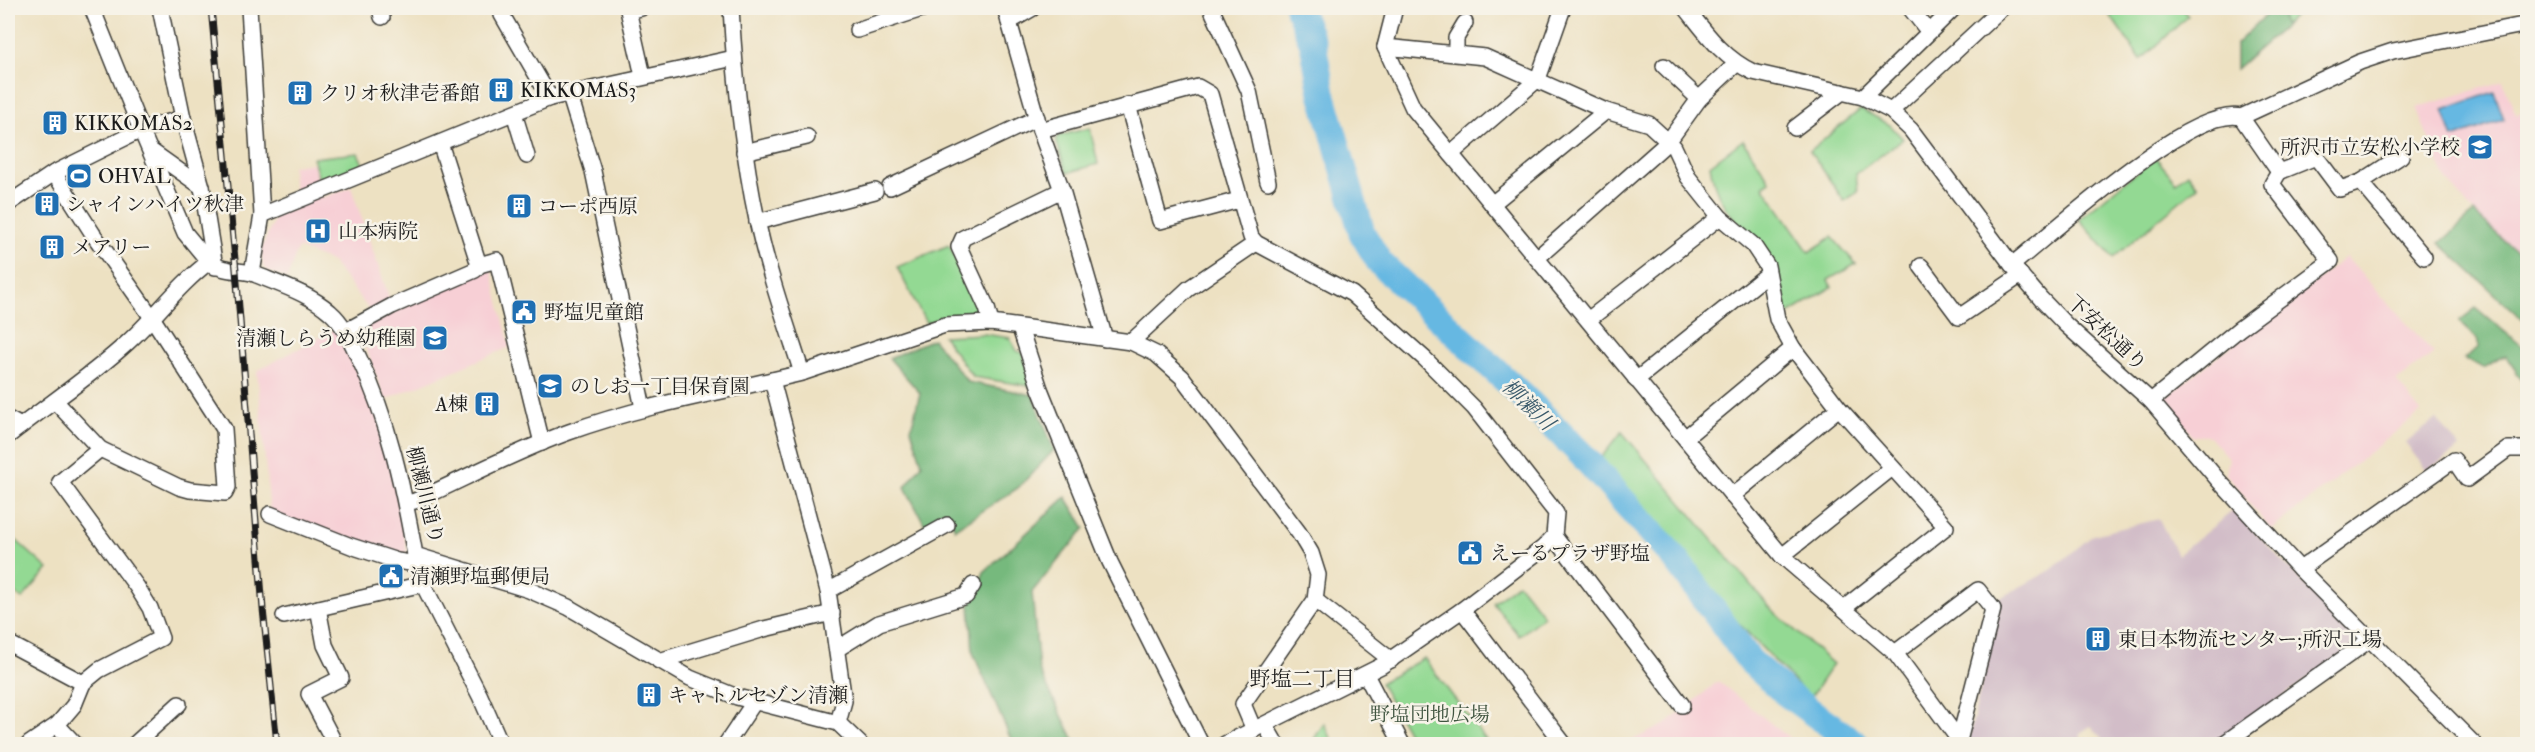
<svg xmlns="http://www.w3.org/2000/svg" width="2535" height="752" font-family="'IM FELL Double Pica','Noto Serif JP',serif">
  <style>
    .built { fill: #f7cfd5 }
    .industrial { fill: #d2bdc8 }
    .green { fill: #93d993; stroke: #587a58; stroke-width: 1.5 }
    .forest { fill: #76b97d; stroke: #496a4c; stroke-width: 1.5 }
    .water { fill: #66b8e2; stroke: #416a7f; stroke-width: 1.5 }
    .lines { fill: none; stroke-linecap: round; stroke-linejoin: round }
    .river { stroke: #66b8e2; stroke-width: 27 }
    .minor-casing { stroke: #3b3a35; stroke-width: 18 }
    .minor { stroke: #fff; stroke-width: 15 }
    .rail-casing { stroke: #1c1c1c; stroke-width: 7 }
    .rail { stroke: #f7f3e8; stroke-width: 4.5; stroke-dasharray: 14; stroke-linecap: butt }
    .labels { text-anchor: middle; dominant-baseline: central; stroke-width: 5; stroke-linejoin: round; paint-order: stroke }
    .poi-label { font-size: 20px; fill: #1c1c1c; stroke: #f7f3e8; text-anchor: start }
    .street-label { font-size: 20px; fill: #1c1c1c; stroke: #f7f3e8 }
    .park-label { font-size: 20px; fill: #405540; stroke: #f7f3e8 }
    .water-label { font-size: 21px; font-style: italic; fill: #3a5a6b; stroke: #f7f3e8 }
    .neighbourhood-label { font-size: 21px; fill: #1c1c1c; stroke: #f7f3e8 }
  </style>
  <rect width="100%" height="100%" fill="#f7f3e8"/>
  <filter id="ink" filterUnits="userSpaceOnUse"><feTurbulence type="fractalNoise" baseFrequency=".0167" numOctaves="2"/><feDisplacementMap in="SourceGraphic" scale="12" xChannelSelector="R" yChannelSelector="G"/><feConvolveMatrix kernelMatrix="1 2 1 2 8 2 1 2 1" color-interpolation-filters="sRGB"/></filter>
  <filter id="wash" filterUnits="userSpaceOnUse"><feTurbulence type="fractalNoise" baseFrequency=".008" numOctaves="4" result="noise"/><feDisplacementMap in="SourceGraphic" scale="24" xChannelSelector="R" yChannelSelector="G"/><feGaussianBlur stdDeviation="1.35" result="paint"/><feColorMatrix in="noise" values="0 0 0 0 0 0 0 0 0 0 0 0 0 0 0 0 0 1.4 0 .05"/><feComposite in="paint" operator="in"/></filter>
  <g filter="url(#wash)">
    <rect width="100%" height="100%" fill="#ede1c2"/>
    <g class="built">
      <polygon points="2503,81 2516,115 2527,110 2527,261 2474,213 2445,178 2416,108"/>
      <polygon points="313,163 322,198 351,187 392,306 374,316 332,262 298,248 287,279 266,270 263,266 261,250 276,215 295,208 292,166"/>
      <polygon points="2346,257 2434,353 2397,381 2421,412 2271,530 2226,474 2229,459 2209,436 2193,436 2163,399"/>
      <polygon points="491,269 510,347 385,400 359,329 464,277"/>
      <polygon points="342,325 383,414 407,552 397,561 270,514 257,371"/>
      <polygon points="1718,681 1797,744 1624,744 1668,723"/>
    </g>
    <g class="industrial">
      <polygon points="2437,419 2460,448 2427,471 2405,443"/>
      <polygon points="2234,510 2360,642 2215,744 2106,744 2091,726 2080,733 2083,744 1973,744 1969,738 1999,608 1994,601 2051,570 2093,535 2159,519 2177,555"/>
    </g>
    <g class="green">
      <polygon points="2105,8 2181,8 2188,16 2141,60"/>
      <polygon points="2282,8 2301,8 2284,27"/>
      <polygon points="1861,109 1890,125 1903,139 1856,174 1858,192 1844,201 1810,151"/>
      <polygon points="1090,128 1098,164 1067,173 1056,141 1058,136"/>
      <path d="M1743,140l27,41 -7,5 46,66 23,-15 24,27 -28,16 4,7 -50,31c-3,-14 -5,-44 -12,-55 -23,-37 -53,-48 -60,-98z"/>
      <polygon points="358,153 365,169 321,187 313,158"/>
      <polygon points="2156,158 2176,182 2188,173 2198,186 2113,258 2079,219 2144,166"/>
      <polygon points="949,245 980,307 974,316 943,317 926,323 897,267"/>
      <polygon points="984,334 1010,338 1017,351 1023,353 1036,387 973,377 943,336"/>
      <polygon points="1622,432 1772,610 1833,664 1810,698 1721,605 1598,461"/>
      <polygon points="8,533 48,569 22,599 8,588"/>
      <polygon points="1518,583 1544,616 1519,636 1493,603"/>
      <polygon points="1424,658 1489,744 1414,744 1380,683"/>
      <polygon points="1324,723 1334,744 1311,744"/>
    </g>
    <g class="forest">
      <polygon points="2273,8 2282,8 2284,27 2236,69 2236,44"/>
      <polygon points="2474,213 2527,261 2527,317 2523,320 2440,243"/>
      <polygon points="2476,308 2527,350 2527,387 2505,355 2484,368 2464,359 2479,347 2477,339 2459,321"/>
      <polygon points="933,339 968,382 1033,395 1054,450 1018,488 955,529 949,517 927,529 905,487 922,464 911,429 920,393 889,358"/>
      <polygon points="1066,497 1085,528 1032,592 1039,670 1076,744 1013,744 973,653 970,605 984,572"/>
    </g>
    <polygon class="water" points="2494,92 2504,119 2453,138 2443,110"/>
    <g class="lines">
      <polyline class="river" points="1298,8 1313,44 1322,93 1362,233 1380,263 1527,400 1582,455 1678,562 1750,661 1784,692 1856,744"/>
    </g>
  </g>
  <g filter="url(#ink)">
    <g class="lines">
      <g class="minor-casing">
        <g id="minor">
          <polyline points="92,8 141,130 183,118"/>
          <polyline points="160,8 183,118 202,187 215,267"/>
          <polyline points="249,8 262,215"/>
          <polyline points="380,8 382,17"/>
          <polyline points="501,8 502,15 550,98"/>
          <polyline points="641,8 628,10 643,76"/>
          <path d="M731,8c4,71 11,142 26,212 11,52 29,103 45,153l-30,7 56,211 16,110 -6,22"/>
          <polyline points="1005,8 1040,130 1062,190 1105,339"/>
          <polyline points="1211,8 1249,91 1268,182"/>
          <polyline points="1395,8 1385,47 1413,108 1782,556 1895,653 1962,744"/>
          <path d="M1686,8c20,25 37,50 67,64l110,25 28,14 20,19 101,135 29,34 25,26 85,76 68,80 81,88 174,175"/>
          <polyline points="1910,8 1929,32"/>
          <polyline points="1009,22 1033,8"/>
          <polyline points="857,30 925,8"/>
          <polyline points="1385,47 1485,57 1606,111 1649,124 1674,147 1688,177 1720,217 1753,245 1767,266 1777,319 1793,348 1839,408 1946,527 1844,608"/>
          <polyline points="1456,53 1456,38 1465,23"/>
          <polyline points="1664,66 1699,99"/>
          <polyline points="569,93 593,171 643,408"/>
          <polyline points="1863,97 1954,8"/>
          <polyline points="1128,105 1160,221 1239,200"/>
          <polyline points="1891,111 2002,8"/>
          <polyline points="514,113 527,156"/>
          <polyline points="2241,117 2279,172 2316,157 2340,189 2361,182 2401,156"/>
          <polyline points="1795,128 1842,92"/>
          <polyline points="1040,130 1198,87 1210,94 1251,237 1256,243 1352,294 1425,359 1474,408 1556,513 1554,536 1543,548 1462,610 1381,666 1225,744"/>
          <polyline points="440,143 479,265 497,260 542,443"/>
          <polyline points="150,150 202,187"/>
          <polyline points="744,152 807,137"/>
          <polyline points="1451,154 1538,79 1563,8"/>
          <polyline points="54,173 93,234 153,319 224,429 228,487 225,493 190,490 179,487 100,449 55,401"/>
          <polyline points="2361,182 2424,257"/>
          <polyline points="890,187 1037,118"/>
          <polyline points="8,204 54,173 141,130 185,233 209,262"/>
          <polyline points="1492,204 1606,111"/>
          <polyline points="757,222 875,191"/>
          <polyline points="1537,258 1668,142 1699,99 1736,64"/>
          <path d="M2012,265c41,-33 179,-160 229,-148l119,-55 33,-11 135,-27"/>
          <polyline points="1921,266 1959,317 2021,275"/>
          <path d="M252,273c26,11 57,20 78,39 14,12 21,29 29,46 30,63 44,129 56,197l114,35 39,17 122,71 47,19 101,26 22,21"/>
          <polyline points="1588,320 1720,217"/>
          <polyline points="991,323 987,308 959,247 963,238 1062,190"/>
          <polyline points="1020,328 1040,389 1110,562 1201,744"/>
          <polyline points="346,331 392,306 475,270 479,265"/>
          <polyline points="1131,342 1188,289 1256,243"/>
          <polyline points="802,373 945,325 991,323 1131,342 1156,354 1182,377 1299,533 1311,553 1318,575 1315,600 1243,704 1254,730"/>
          <polyline points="1636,380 1768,274"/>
          <polyline points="2151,401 2239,329 2331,261 2272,184 2279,172"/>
          <polyline points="8,419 21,426"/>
          <path d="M8,436c39,-31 82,-59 119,-93 29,-26 51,-58 82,-81 12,9 28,8 43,11l10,-58 288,-117 184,-40"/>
          <polyline points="1685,438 1793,348"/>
          <polyline points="1732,496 1839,408"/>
          <path d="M406,503l9,-2c51,-23 101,-50 154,-69 66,-24 135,-37 203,-52"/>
          <polyline points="270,514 351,546 397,561 417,564"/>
          <polyline points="1554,536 1682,705"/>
          <polyline points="415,555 423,584 480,696 501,744"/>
          <polyline points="1782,556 1892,468"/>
          <polyline points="2300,569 2454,460 2467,479 2508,449 2528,449"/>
          <polyline points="828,591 947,525"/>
          <polyline points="1315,600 1391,660"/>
          <polyline points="318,608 325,645 341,678 309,694 335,744"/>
          <polyline points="1462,610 1564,744"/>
          <polyline points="284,616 423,584"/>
          <polyline points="8,643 83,683 99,670 161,638 150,608 137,587 60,482 100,449"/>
          <polyline points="837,649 879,623 966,596 973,585"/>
          <polyline points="1895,653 1978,590 1993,609 1959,741"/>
          <polyline points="659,661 764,629 832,613"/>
          <polyline points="1366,675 1402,744"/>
          <polyline points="1265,725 1276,744"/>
          <polyline points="29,744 57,725"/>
          <polyline points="75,744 57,725 74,705 83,683"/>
          <polyline points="135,744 179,704"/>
          <polyline points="726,744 755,701"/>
          <polyline points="2223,744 2371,639"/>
        </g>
      </g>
      <use href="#minor" class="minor"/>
      <g class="rail-casing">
        <polyline id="rail" points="211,8 236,270 263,609 277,744"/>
      </g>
      <use href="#rail" class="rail"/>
    </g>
  </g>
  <defs>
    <g id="building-square" transform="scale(1.35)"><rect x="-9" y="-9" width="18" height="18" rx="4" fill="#1f6fb2" stroke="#f7f3e8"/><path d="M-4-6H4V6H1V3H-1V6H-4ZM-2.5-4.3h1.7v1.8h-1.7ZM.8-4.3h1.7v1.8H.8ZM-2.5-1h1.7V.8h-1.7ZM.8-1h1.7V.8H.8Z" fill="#fff"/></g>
    <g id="school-square" transform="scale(1.35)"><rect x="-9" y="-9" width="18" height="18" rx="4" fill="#1f6fb2" stroke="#f7f3e8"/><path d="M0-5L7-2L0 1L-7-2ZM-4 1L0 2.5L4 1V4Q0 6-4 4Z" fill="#fff"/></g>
    <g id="stadium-square" transform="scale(1.35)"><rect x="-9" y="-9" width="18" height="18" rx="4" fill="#1f6fb2" stroke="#f7f3e8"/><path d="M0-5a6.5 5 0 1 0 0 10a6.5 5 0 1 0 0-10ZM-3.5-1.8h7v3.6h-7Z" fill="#fff"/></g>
    <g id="hospital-square" transform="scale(1.35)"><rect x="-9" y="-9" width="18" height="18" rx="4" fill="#1f6fb2" stroke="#f7f3e8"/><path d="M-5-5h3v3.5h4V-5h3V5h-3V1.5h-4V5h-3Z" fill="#fff"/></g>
    <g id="civic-square" transform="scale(1.35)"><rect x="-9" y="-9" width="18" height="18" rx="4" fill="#1f6fb2" stroke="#f7f3e8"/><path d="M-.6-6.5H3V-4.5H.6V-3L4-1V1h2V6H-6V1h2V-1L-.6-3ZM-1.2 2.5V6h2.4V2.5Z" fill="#fff"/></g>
  </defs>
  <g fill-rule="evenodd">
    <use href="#building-square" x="501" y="90"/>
    <use href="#building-square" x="300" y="93"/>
    <use href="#building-square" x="55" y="123"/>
    <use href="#school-square" x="2480" y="147"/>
    <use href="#stadium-square" x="79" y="176"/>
    <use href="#building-square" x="47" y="204"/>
    <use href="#building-square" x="519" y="206"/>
    <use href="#hospital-square" x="318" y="231"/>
    <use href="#building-square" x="52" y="247"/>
    <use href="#civic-square" x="524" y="312"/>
    <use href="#school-square" x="435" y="338"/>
    <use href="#school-square" x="550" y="386"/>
    <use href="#building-square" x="487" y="404"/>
    <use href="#civic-square" x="1470" y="553"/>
    <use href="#civic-square" x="391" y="576"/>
    <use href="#building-square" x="2098" y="639"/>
    <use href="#building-square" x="649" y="695"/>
  </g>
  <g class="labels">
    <g class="poi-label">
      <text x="520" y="90">KIKKOMAS3</text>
      <text x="320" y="93">クリオ秋津壱番館</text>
      <text x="74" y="123">KIKKOMAS2</text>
      <text x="2460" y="147" text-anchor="end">所沢市立安松小学校</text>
      <text x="98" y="176">OHVAL</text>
      <text x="66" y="204">シャインハイツ秋津</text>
      <text x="538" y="206">コーポ西原</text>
      <text x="338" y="231">山本病院</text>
      <text x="72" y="247">メアリー</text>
      <text x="544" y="312">野塩児童館</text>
      <text x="416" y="338" text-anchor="end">清瀬しらうめ幼稚園</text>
      <text x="570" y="386">のしお一丁目保育園</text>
      <text x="468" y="404" text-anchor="end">A棟</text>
      <text x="1490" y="553">えーるプラザ野塩</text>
      <text x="410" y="576">清瀬野塩郵便局</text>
      <text x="2118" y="639">東日本物流センター;所沢工場</text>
      <text x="668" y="695">キャトルセゾン清瀬</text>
    </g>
    <g class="street-label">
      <text transform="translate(2107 333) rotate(43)">下安松通り</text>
      <text transform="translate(425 495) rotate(76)">柳瀬川通り</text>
    </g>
    <g class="park-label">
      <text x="1430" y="714">野塩団地広場</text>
    </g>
    <g class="water-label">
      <text transform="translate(1528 405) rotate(44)">柳瀬川</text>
    </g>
    <g class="neighbourhood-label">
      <text x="1302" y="679">野塩二丁目</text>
    </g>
  </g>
  <rect width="2535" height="752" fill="none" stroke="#f7f3e8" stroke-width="30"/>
</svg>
